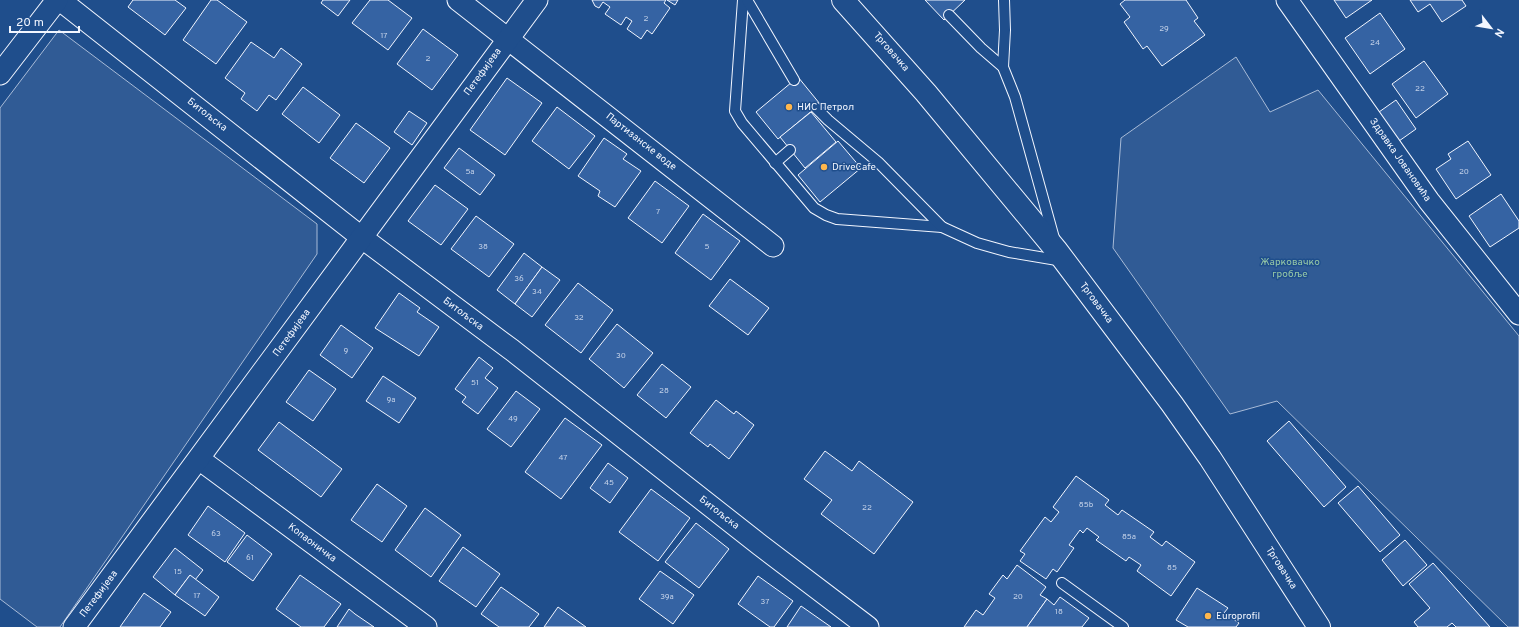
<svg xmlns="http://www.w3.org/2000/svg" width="1519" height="627" font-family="Overpass,sans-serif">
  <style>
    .built { fill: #305b95; stroke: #a8bbd7 }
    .building { fill: #3563a3; stroke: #f2f6ff }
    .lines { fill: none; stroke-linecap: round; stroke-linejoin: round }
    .service-casing { stroke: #f2f6ff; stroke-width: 12 }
    .minor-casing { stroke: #f2f6ff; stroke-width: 23 }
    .primary-casing { stroke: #f2f6ff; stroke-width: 24 }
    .service { stroke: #1f4e8c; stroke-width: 10 }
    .minor { stroke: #1f4e8c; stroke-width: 21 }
    .primary { stroke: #1f4e8c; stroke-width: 22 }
    .poi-dot { fill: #ffb74d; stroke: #1f4e8c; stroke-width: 1.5 }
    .labels { text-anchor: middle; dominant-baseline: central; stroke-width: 3; stroke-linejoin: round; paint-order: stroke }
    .number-label { font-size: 8px; fill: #c3d1e8 }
    .street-label { font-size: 10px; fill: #f2f6ff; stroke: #1f4e8c }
    .poi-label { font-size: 10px; fill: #f2f6ff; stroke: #1f4e8c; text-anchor: start }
    .park-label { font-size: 10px; fill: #97c8a6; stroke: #1f4e8c }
  </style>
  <rect width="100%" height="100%" fill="#1f4e8c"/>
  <g class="built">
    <polygon points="59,30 317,224 317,254 60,627 37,627 0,599 0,108"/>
    <polygon points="1236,57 1270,112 1318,90 1519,336 1519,627 1508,627 1277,401 1230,414 1113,248 1121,138"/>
  </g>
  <g class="building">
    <polygon points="133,0 175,0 186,8 165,35 128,7"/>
    <polygon points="211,0 217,0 247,22 216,64 183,40"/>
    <polygon points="323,0 350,0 338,16 321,3"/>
    <polygon points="370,0 388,0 412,18 388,50 352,23"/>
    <polygon points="592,0 666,0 664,3 670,8 652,34 647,30 641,39 627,29 632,21 626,17 621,25 605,14 610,7 603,2 599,8 595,6"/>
    <polygon points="667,0 678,0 675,5"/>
    <polygon points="925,0 965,0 944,20"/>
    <polygon points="1125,0 1186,0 1198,18 1194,21 1205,35 1162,66 1147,46 1143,49 1124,22 1130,17 1120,4"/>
    <polygon points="1334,0 1372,0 1346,18"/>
    <polygon points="1410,0 1462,0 1466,6 1442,22 1430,4 1418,12"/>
    <polygon points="1380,13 1405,49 1370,74 1345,38"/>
    <polygon points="423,29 458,55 432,90 397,64"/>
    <polygon points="251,42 274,58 281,48 302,64 276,100 269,95 257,111 241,99 245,93 225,78"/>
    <polygon points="1424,61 1448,94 1416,118 1392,84"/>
    <polygon points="798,77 820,104 778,139 756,112"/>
    <polygon points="507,78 542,103 505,155 470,130"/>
    <polygon points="303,87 340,115 319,143 282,114"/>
    <polygon points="1396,100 1416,129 1399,141 1379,112"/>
    <polygon points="557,107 595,136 569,169 532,141"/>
    <polygon points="409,111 427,123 412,145 394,132"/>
    <polygon points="811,112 836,142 805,168 780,137"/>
    <polygon points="356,123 390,148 364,183 330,158"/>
    <polygon points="604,138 627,154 623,159 641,171 615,207 598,196 600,191 578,176"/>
    <polygon points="838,141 861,168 820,202 798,175"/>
    <polygon points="1468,141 1491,175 1456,199 1436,169 1451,159 1448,154"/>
    <polygon points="459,148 495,175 480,195 444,168"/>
    <polygon points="655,181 689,206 662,243 628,218"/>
    <polygon points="435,185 468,209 441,245 408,221"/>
    <polygon points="1501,194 1519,221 1519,228 1490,247 1469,216"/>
    <polygon points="703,214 740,241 711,280 675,253"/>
    <polygon points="476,216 514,244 489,277 451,249"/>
    <polygon points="524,253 542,267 515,304 497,290"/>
    <polygon points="542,267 560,280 532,317 515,304"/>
    <polygon points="730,279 769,308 748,335 709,306"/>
    <polygon points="578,283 613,310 581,353 545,325"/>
    <polygon points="399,293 420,308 417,312 439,327 419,356 375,328"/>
    <polygon points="617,324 653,353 624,388 589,359"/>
    <polygon points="341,325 373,348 352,378 320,355"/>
    <polygon points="479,357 493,368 485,378 498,388 478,414 462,402 466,397 455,389"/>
    <polygon points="662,364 691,387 666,418 637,395"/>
    <polygon points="309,370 336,389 313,421 286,402"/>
    <polygon points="383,376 416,398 399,423 366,401"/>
    <polygon points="516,391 540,409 511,447 487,429"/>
    <polygon points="716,400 734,414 736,411 754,425 729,459 710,444 708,447 690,433"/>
    <polygon points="565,418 602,445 561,499 525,472"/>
    <polygon points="1289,421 1346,487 1324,507 1267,441"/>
    <polygon points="279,422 342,469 321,497 258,450"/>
    <polygon points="825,451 852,471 859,461 913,502 874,554 821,514 832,500 804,479"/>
    <polygon points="608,463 628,478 610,503 590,488"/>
    <polygon points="1076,476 1109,500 1105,505 1118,515 1122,510 1154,532 1150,537 1162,546 1166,541 1195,562 1171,596 1137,571 1141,565 1129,557 1126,561 1096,540 1099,537 1087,528 1083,533 1080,530 1069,545 1074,548 1057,572 1053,569 1046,579 1020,561 1025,554 1020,551 1045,517 1051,522 1059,512 1053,507"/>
    <polygon points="377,484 407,506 382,542 351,520"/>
    <polygon points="1358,486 1400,535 1380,552 1338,503"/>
    <polygon points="651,489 690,518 658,561 619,532"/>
    <polygon points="208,506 245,533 225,562 188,535"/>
    <polygon points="425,508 461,535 431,577 395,550"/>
    <polygon points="696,523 729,549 699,588 665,562"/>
    <polygon points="247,535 272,554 253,581 227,562"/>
    <polygon points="1405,540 1427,565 1403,586 1382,560"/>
    <polygon points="463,547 500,574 476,607 439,581"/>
    <polygon points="175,548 203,570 195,580 190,575 175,595 153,577"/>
    <polygon points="1433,563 1490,627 1456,627 1452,623 1447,627 1418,627 1414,622 1430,608 1409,584"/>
    <polygon points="1017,565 1046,587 1040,595 1047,599 1027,627 964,627 976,610 983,615 995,598 989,594 1003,575 1007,579"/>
    <polygon points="660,571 694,595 673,624 639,599"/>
    <polygon points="190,575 219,597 205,616 175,595"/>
    <polygon points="300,575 341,604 324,627 301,627 276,609"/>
    <polygon points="758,576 793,601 774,627 770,627 738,604"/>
    <polygon points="501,587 539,614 529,627 499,627 481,614"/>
    <polygon points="1197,588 1228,608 1224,613 1239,623 1236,627 1188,627 1176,620"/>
    <polygon points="144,593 171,612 160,627 120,627"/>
    <polygon points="1060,597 1089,618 1082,627 1027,627 1047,599 1054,605"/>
    <polygon points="801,606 831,627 787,627"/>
    <polygon points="558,607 586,627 544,627"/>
    <polygon points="349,609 355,614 374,627 337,627"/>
  </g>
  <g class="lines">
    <g class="service-casing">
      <g id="service">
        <polyline points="743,0 735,111 742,123 814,208 826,215 837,219 942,227"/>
        <polyline points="747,0 794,80"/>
        <polyline points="949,15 981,48 1003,67 1015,97 1054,238"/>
        <polyline points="1003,67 1005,30 1004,0"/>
        <polyline points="816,108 828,120 878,162 942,227 977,243 1009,252 1063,261"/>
        <polyline points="775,163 790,150"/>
        <polyline points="1062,583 1123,627"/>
      </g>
    </g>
    <g class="minor-casing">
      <g id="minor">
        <polyline points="60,0 361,237 512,350 760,545 868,627"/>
        <polyline points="458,0 773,246"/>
        <polyline points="1287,0 1429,201 1519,314"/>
        <polyline points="0,74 57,0"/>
        <polyline points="199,459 426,627"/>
        <polyline points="74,627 537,0"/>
      </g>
    </g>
    <g class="primary-casing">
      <polyline id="primary" points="843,0 926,93 1057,251 1172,404 1210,458 1319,627"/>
    </g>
    <use href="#service" class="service"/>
    <use href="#minor" class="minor"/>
    <use href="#primary" class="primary"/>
  </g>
  <g class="poi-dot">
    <circle cx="789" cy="107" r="4"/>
    <circle cx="824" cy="167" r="4"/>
    <circle cx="1208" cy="616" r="4"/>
  </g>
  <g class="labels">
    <g class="number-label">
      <text x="646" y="19">2</text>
      <text x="1164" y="29">29</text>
      <text x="384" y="36">17</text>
      <text x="1375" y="43">24</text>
      <text x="428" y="59">2</text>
      <text x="1420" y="89">22</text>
      <text x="470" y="172">5a</text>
      <text x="1464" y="172">20</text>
      <text x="658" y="212">7</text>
      <text x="483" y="247">38</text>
      <text x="707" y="247">5</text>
      <text x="519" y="279">36</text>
      <text x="537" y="292">34</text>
      <text x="579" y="318">32</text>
      <text x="346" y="351">9</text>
      <text x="621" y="356">30</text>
      <text x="475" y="383">51</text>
      <text x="664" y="391">28</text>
      <text x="391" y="400">9a</text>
      <text x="513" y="419">49</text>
      <text x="563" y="458">47</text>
      <text x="609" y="483">45</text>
      <text x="1086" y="505">85b</text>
      <text x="867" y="508">22</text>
      <text x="216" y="534">63</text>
      <text x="1129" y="537">85a</text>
      <text x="250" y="558">61</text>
      <text x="1172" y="568">85</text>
      <text x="178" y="572">15</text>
      <text x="197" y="596">17</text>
      <text x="667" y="597">39a</text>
      <text x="1018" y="597">20</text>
      <text x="765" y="602">37</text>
      <text x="1059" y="612">18</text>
    </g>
    <g class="street-label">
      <text transform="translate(891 52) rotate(49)">Трговачка</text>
      <text transform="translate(483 72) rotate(-54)">Петефијева</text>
      <text transform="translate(207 115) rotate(38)">Битољска</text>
      <text transform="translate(641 142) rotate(38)">Партизанске воде</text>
      <text transform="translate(1400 160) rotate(55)">Здравка Јовановића</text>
      <text transform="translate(1096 303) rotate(53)">Трговачка</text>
      <text transform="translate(463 314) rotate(37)">Битољска</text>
      <text transform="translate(292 333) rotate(-54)">Петефијева</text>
      <text transform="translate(719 513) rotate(38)">Битољска</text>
      <text transform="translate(312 543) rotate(37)">Копаоничка</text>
      <text transform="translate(1281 568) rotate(57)">Трговачка</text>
      <text transform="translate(99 594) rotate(-53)">Петефијева</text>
    </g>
    <g class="poi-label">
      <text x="797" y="107">НИС Петрол</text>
      <text x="832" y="167">DriveCafe</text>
      <text x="1216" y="616">Europrofil</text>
    </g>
    <g class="park-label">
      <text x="1290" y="262">Жарковачко<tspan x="1290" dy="12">гробље</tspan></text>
    </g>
  </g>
  <g transform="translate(1491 28) rotate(121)" stroke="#1f4e8c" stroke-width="3" paint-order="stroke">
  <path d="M0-3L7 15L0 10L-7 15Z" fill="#f2f6ff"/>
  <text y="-6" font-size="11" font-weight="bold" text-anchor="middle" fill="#f2f6ff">N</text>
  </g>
  <path d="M10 26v6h69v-6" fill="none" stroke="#f2f6ff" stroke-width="2"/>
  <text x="16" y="26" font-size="12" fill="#f2f6ff" stroke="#1f4e8c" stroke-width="3" paint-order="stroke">20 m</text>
</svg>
